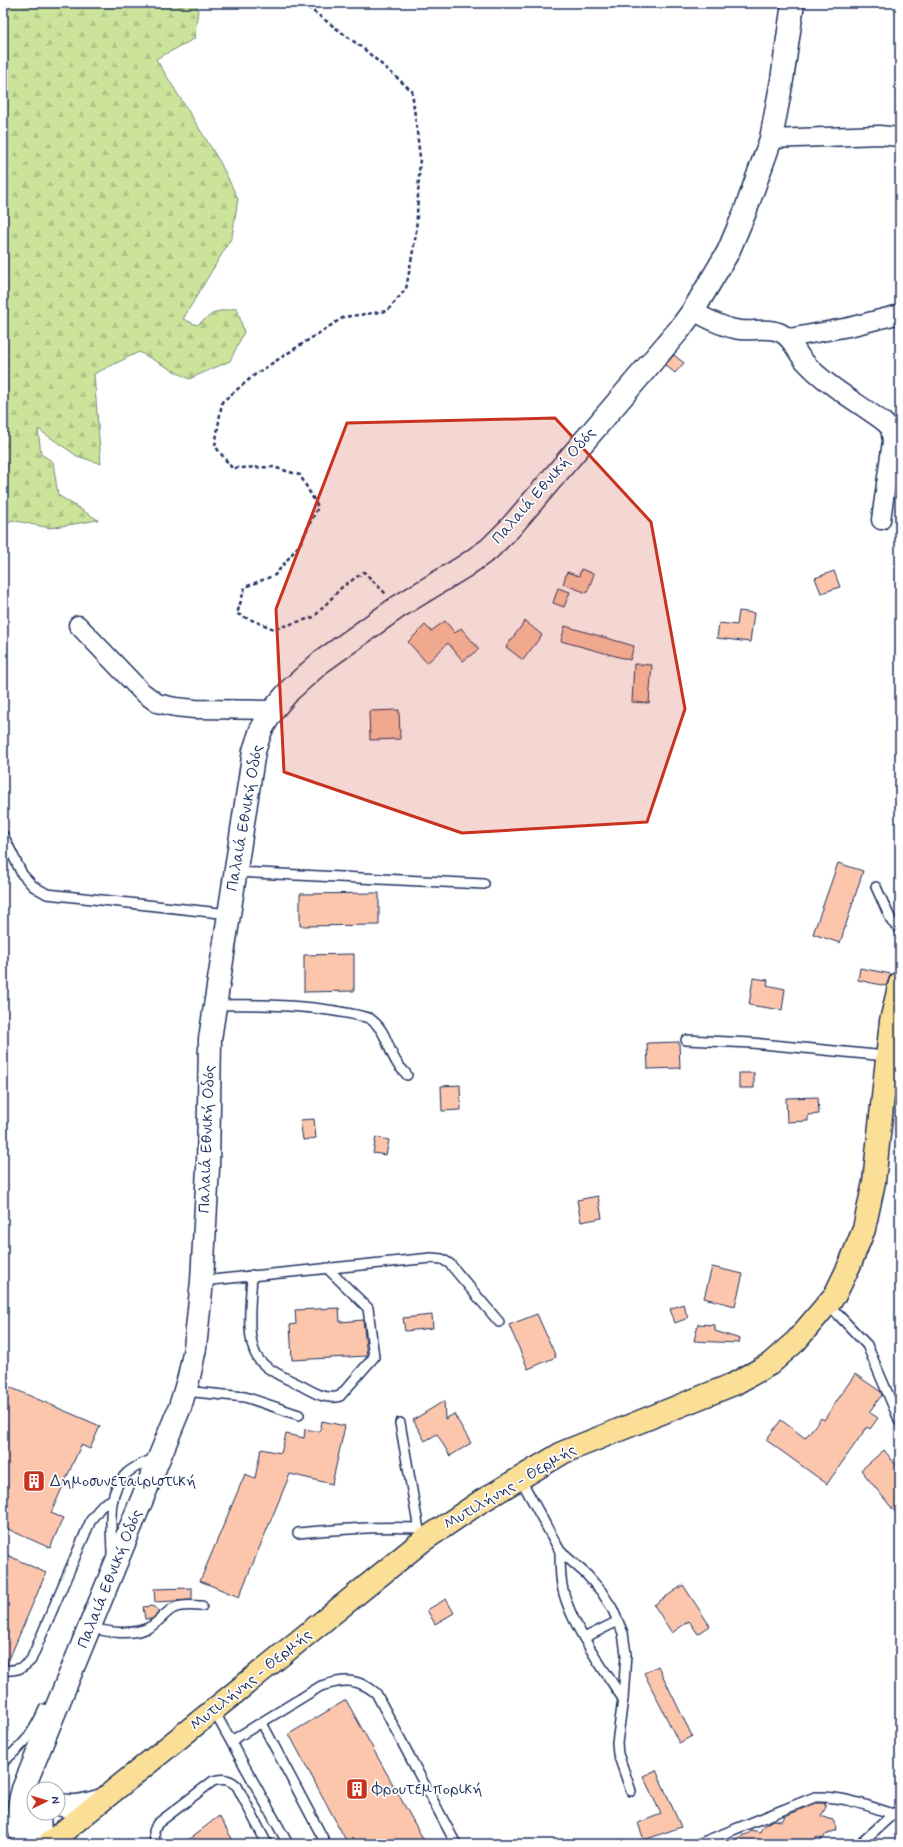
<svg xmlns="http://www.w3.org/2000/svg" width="903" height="1847" font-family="Mynerve,sans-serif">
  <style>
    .forest { fill: url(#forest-firs); stroke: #748a7c }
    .building { fill: #fbc6ac; stroke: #1b2f5e }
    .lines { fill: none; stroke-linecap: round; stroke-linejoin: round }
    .service-casing { stroke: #1b2f5e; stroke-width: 12 }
    .minor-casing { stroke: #1b2f5e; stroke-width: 21 }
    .secondary-casing { stroke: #1b2f5e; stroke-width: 25 }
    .primary-casing { stroke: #1b2f5e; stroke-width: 25 }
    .path { stroke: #1b2f5e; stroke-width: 2.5; stroke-dasharray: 4 3; stroke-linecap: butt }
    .service { stroke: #fff; stroke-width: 9 }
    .minor { stroke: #fff; stroke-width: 18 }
    .secondary { stroke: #fff; stroke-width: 22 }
    .primary { stroke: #fbdf96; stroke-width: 22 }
    .marked { fill: #c8321e; fill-opacity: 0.2; stroke: #c8321e; stroke-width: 3; stroke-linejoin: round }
    .labels { text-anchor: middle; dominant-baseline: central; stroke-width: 3.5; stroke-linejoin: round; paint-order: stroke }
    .street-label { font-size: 16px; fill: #1b2f5e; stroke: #fff }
    .poi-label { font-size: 16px; fill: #1b2f5e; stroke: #fff; text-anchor: start }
  </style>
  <defs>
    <pattern id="forest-firs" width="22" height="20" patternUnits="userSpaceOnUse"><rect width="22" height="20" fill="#cce49a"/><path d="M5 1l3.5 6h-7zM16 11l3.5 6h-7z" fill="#afc487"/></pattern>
  </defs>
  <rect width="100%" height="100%" fill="#fff"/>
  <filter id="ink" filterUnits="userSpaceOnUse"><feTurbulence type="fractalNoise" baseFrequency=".025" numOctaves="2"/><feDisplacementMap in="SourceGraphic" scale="8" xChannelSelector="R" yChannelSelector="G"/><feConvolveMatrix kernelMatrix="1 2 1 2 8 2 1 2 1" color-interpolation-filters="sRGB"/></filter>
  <g filter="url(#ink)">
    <polygon class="forest" points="3,3 195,3 198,10 194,39 156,59 220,162 238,199 232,237 183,319 197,325 215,312 237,308 244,332 230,361 189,379 139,352 94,374 101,464 77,456 38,429 41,454 53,462 58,495 98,520 50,528 11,520 3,531"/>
    <g class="building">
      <polygon points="674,355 684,363 675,373 665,365"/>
      <polygon points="581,569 594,574 587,593 563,584 567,572 579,576"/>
      <polygon points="834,571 840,587 821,593 815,578"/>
      <polygon points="558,588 570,592 564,607 553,603"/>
      <polygon points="739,611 754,613 750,642 717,638 719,623 737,625"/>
      <polygon points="445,621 455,633 461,628 479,649 463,661 448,643 427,663 408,642 425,625 431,631"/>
      <polygon points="525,621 542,635 523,660 506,647"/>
      <polygon points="565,626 634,646 630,660 561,641"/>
      <polygon points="634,664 652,665 649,703 632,702"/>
      <polygon points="399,710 400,739 370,740 369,711"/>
      <polygon points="838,863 863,871 840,943 813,934"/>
      <polygon points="379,893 379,925 300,926 300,894"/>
      <polygon points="354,954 354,991 304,992 304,955"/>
      <polygon points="860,968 891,974 886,986 858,980"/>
      <polygon points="753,978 768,980 767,985 785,989 782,1010 749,1005"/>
      <polygon points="679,1042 680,1068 648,1069 647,1043"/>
      <rect x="739" y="1073" width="15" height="15"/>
      <polygon points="460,1085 461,1110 442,1111 441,1086"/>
      <polygon points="818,1097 819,1114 808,1115 808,1121 787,1122 786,1098"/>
      <polygon points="314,1119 316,1138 303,1140 300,1120"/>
      <polygon points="376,1137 389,1140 386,1155 373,1153"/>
      <polygon points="598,1196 602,1218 581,1222 577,1200"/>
      <polygon points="712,1267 743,1274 735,1306 704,1298"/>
      <polygon points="683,1304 688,1318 675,1323 670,1309"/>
      <polygon points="339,1308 340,1322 363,1320 367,1356 292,1360 290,1325 296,1324 295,1310"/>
      <polygon points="537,1314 556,1357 528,1369 509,1325"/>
      <polygon points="432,1315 433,1328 405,1331 403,1318"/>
      <polygon points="698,1324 715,1325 715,1331 740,1339 739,1343 694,1341"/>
      <polygon points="855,1374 881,1392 882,1395 869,1412 878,1418 870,1429 867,1427 827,1484 766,1440 781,1420 805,1438 821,1418 824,1420"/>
      <polygon points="7,1386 100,1426 90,1449 81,1445 51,1513 63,1518 50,1548 3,1527 3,1395"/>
      <polygon points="444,1401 445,1419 454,1414 471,1443 450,1456 437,1434 425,1441 413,1420"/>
      <polygon points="322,1421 345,1426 332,1484 290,1474 239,1597 200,1581 245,1474 255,1478 261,1449 281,1453 286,1434 304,1438 305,1429 320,1432"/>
      <polygon points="884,1450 900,1470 900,1518 861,1470"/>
      <polygon points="3,1553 46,1573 7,1664 3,1664"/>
      <polygon points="683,1585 710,1626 698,1634 689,1621 672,1633 654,1605"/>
      <polygon points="192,1588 192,1600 155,1602 154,1589"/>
      <polygon points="446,1599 454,1613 435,1624 427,1610"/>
      <polygon points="152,1606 160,1611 152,1619 145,1619 143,1607"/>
      <polygon points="658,1666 692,1736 679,1743 644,1673"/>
      <polygon points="346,1700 426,1844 348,1844 289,1734"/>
      <polygon points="656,1770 681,1827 644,1840 638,1823 661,1814 643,1776"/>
      <polygon points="816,1803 824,1803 826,1807 821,1816 833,1820 837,1830 825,1835 823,1839 817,1837 813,1844 722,1844 749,1833 751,1830 760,1832 763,1826 773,1820 782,1821 785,1816"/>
      <polygon points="219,1816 235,1844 183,1844"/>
    </g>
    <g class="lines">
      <g class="service-casing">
        <g id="service">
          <polyline points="3,835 22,874 33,886 47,894 229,914"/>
          <polyline points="236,872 484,884"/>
          <polyline points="876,887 892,922 900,929"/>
          <path d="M215,1005c52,-1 104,0 154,13 18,12 17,28 28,45 2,4 7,8 10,12"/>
          <polyline points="686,1040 752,1043 886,1056"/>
          <path d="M252,1275c-1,23 -8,70 9,87 10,10 26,17 39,23 12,6 26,16 40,11l34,-39 -6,-49 -41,-40"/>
          <polyline points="202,1281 431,1258 442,1259 450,1264 499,1322"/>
          <polyline points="828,1304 867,1345 900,1422"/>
          <polyline points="184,1391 245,1397 299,1415"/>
          <polyline points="400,1423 421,1541"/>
          <polyline points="520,1478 560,1551 587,1575 601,1591 612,1608 623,1633 626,1654 623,1699 617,1743 618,1754 631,1791"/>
          <path d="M298,1533c40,-4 80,-7 120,-5"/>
          <path d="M560,1551c0,12 0,23 2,34 6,36 41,83 61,114"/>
          <path d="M112,1555c0,-26 -7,-62 14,-81 8,-8 20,-12 30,-16"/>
          <path d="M90,1628c19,4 40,8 58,0 10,-4 18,-17 26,-20 9,-4 19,-2 28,-2"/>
          <polyline points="584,1638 618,1621"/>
          <path d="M3,1670c13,1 19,-1 28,-10l60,-140 11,-15 11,-6"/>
          <polyline points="214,1711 288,1844"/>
          <polyline points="262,1723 326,1844"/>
          <path d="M231,1741l90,-55c23,-7 37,-8 55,7l80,151"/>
          <path d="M3,1762c22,-19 29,-26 41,-53"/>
          <path d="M155,1844l-1,-13 3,-7 56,-43c10,-3 17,-2 24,5l30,58"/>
          <path d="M698,1844l117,-47c28,-1 51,8 78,17l7,-4"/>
          <polyline points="860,1844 893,1814"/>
        </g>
      </g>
      <g class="minor-casing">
        <g id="minor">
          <polyline points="771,139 879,135 900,137"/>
          <path d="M693,311c13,7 27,15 42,18 15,4 32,-3 46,4 12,6 15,20 25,30 20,22 54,41 78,59l6,6 2,13 -11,79"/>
          <polyline points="789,338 849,327 900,314"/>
          <polyline points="78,625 141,691 157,703 175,707 195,709 273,710"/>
        </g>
      </g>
      <g class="secondary-casing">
        <g id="secondary">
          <path d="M58,1804c15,5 30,0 44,-4"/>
          <path d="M26,1844c-12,-15 -8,-38 -3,-55l157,-382 9,-30 6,-29 7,-67 6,-113 2,-129 44,-288 7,-21 12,-20 17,-20 31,-28 77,-55 67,-41 24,-17 21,-21 169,-198 14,-19 35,-59 17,-40 26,-73 11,-59 11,-77"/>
          <polyline points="38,1844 40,1835 39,1813"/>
        </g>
      </g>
      <g class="primary-casing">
        <polyline id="primary" points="48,1844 421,1542 480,1502 564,1452 734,1384 770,1364 796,1341 835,1295 850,1264 864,1229 874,1182 891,1021 900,983"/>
      </g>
      <polyline class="path" points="302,3 364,49 412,91 420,157 416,234 406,289 387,311 344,317 257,373 222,402 215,446 232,468 273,467 300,475 318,507 300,544 275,575 245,587 237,614 274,629 314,617 342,587 364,572 386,594"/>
      <use href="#service" class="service"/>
      <use href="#minor" class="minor"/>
      <use href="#secondary" class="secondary"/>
      <use href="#primary" class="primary"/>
    </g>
  </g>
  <path class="marked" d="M555,418l96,104 34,187 -38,113 -185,11 -178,-61 -8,-163 71,-186z"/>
  <defs>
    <g id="building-square" transform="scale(1.15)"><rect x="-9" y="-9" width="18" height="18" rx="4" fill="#c8321e" stroke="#fff"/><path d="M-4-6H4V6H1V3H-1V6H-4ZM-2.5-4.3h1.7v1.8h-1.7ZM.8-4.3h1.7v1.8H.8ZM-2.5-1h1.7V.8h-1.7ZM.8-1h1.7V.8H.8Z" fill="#fff"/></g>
  </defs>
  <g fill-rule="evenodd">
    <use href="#building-square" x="34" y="1481"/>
    <use href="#building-square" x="357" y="1789"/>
  </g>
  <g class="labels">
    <g class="street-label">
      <text transform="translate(544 486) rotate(-49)">Παλαιά Εθνική Οδός</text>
      <text transform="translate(245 818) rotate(-80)">Παλαιά Εθνική Οδός</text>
      <text transform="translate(207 1139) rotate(-88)">Παλαιά Εθνική Οδός</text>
      <text transform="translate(510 1487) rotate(-31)">Μυτιλήνης - Θερμής</text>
      <text transform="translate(110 1579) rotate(-68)">Παλαιά Εθνική Οδός</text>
      <text transform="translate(251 1680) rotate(-39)">Μυτιλήνης - Θερμής</text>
    </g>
    <g class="poi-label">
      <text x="50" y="1481">Δημοσυνεταιριστική</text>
      <text x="372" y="1789">Φρουτεμπορική</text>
    </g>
  </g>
  <rect width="903" height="1847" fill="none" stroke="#fff" stroke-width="16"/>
  <rect x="8" y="8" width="887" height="1831" fill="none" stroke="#1b2f5e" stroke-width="1.5" filter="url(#ink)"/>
  <g transform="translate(46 1801) rotate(85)"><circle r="19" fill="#ffffff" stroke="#a4acbf"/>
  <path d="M0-3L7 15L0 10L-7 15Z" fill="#c8321e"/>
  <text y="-6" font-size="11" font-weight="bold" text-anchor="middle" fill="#1b2f5e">N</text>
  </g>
</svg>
